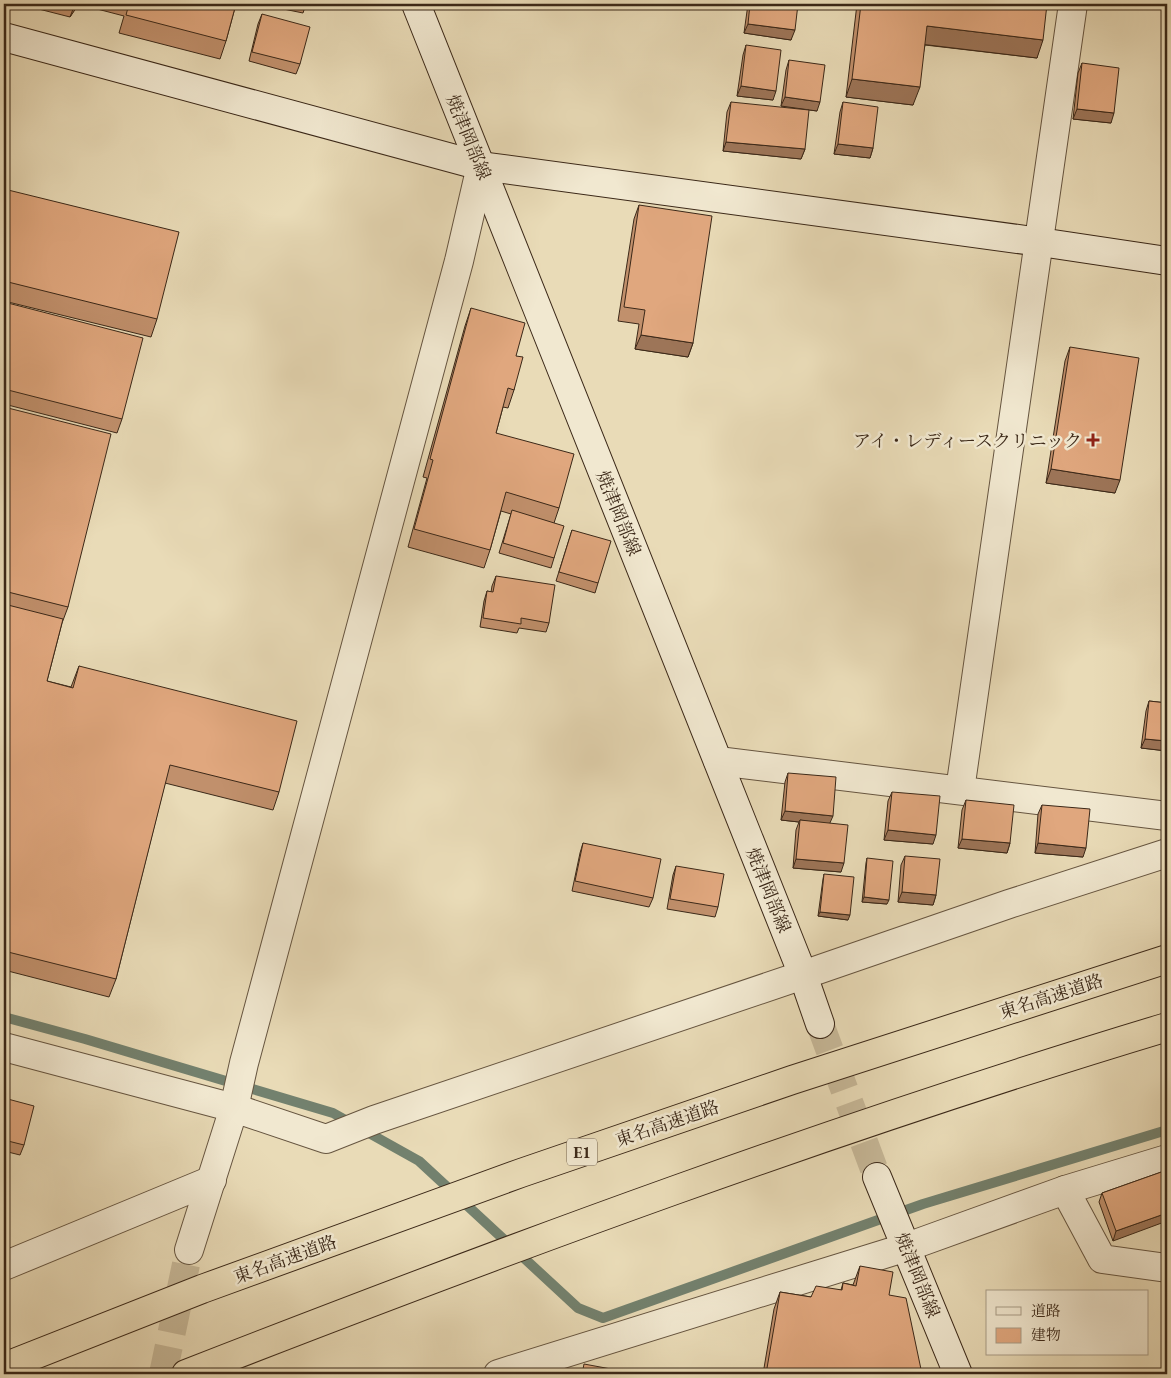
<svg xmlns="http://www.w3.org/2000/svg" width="1171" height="1378" font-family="'EB Garamond','Noto Serif JP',serif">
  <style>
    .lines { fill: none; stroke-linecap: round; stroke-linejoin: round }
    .stream { stroke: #73816e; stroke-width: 10 }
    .street-tunnel { stroke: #c6b797; stroke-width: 28; stroke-dasharray: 28 14; stroke-linecap: butt }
    .secondary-tunnel { stroke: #c6b797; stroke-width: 28; stroke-dasharray: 28 14; stroke-linecap: butt }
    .street-casing { stroke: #665540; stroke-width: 30 }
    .secondary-casing { stroke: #3b2818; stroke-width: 30 }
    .highway-casing { stroke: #3b2818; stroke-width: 30 }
    .street { stroke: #f1e8d0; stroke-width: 28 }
    .secondary { stroke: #f1e8d0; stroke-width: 28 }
    .highway { stroke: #e9dbb7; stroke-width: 28 }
    .wall { fill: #c1906c; stroke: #3b2818 }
    .shaded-wall { fill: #9d7558; stroke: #3b2818 }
    .building { fill: #e0a77e; stroke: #3b2818 }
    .poi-dot { fill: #8f2418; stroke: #f1e8d0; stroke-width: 2 }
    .labels { text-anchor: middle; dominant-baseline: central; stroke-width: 5; stroke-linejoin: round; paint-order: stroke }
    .shield { fill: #f1e8d0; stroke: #72624f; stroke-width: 1 }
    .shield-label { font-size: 16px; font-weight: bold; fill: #3b2818 }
    .street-label { font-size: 18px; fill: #3b2818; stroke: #f1e8d0 }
    .poi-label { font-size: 18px; fill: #3b2818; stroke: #f1e8d0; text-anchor: end }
  </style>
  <rect width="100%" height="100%" fill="#e9dbb7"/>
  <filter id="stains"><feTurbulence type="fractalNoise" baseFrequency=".004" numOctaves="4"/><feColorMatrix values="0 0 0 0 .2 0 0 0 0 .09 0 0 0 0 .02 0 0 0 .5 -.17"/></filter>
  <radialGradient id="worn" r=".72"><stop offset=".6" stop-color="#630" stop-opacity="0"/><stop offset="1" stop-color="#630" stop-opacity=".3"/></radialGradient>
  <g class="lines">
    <polyline class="stream" points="4,1017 85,1039 333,1113 419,1161 578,1308 603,1318 923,1204 1167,1130"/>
    <polyline class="street-tunnel" points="163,1374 189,1250"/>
    <polyline class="secondary-tunnel" points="820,1024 877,1177"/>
    <g class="street-casing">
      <g id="street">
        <polyline points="718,761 1167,816"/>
        <polyline points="960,790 1073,4"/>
        <polyline points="4,1047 234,1108 326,1139 374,1120 803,975 1009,904 1167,853"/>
        <polyline points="1065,1190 1102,1259 1167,1268"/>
        <polyline points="189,1250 234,1108 244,1063 459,261 481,166"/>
        <polyline points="4,1266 212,1180"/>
        <polyline points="498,1374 907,1247 1065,1190 1167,1159"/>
      </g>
    </g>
    <g class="secondary-casing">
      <g id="secondary">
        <polyline points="416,4 803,975 820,1024"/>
        <polyline points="4,37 481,166 1040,242 1167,261"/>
        <polyline points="877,1177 958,1374"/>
      </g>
    </g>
    <g class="highway-casing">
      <g id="highway">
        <polyline points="4,1367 202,1289 521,1173 792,1080 1167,959"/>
        <path d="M186,1374c323,-126 649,-247 981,-347"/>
      </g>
    </g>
    <use href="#street" class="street"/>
    <use href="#secondary" class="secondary"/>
    <use href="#highway" class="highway"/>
  </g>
  <g class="wall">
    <polygon points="19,4 236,4 226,41 220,59 119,33 124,16 78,4 70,17"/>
    <polygon points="259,4 306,4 303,13"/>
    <polygon points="748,4 798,4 791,40 744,33"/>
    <polygon points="857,4 1047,4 1037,58 925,45 913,105 846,97"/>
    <polygon points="262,14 300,64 296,74 249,61 258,24"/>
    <polygon points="746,45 773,100 737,96 743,55"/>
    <polygon points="789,60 817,111 781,106 786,70"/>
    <polygon points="1082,63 1111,123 1073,119 1078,73"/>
    <polygon points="731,102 805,149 801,159 723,151 727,112"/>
    <polygon points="843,102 873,148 870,158 834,154 840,112"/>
    <polygon points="4,189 157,319 151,337 4,301"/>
    <polygon points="639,205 693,343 688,357 635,349 639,324 618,321 634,219"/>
    <polygon points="4,302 122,419 117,433 4,404"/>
    <polygon points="471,308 516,356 514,390 508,408 503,407 496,433 559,508 554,523 554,558 551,568 499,553 511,514 501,511 490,550 484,568 408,547 427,478 423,477 465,326"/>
    <polygon points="1070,347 1115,493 1046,483 1065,361"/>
    <polygon points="4,407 68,607 62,623 47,681 71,687 79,666 279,792 273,810 165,783 116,979 109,997 4,970"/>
    <polygon points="572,530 598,583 595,593 556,581"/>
    <polygon points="496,576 549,623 546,632 519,628 517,633 480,627 484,601 487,591 491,592 492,586"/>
    <polygon points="1149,701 1167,703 1167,751 1141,748 1146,711"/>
    <polygon points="788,773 830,823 841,872 793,868 796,830 799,822 781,820 785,782"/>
    <polygon points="892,792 933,844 884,840 888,801"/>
    <polygon points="966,800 1010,843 1007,853 958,848 962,810"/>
    <polygon points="1042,805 1083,857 1035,853 1038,814"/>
    <polygon points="583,843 653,898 649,907 572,891 580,853"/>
    <polygon points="905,856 936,895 933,905 898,902 901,865"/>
    <polygon points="867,858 887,904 862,902 866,863"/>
    <polygon points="676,866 718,907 715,917 667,909 673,875"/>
    <polygon points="824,874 848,920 818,916 823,879"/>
    <polygon points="4,1098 24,1145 20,1155 4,1151"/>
    <polygon points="1167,1170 1113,1241 1099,1202 1102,1193"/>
    <polygon points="860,1266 889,1295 922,1374 763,1374 774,1309 780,1292 811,1297 841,1290 843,1283 853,1285"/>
  </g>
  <g class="shaded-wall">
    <polygon points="75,4 79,4 70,17"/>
    <polygon points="748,24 795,30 791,40 744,33"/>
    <polygon points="927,26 1043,40 1037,58 920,44"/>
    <polygon points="852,79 920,87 913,105 846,97"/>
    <polygon points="741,86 776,91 773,100 737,96"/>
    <polygon points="785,97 820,102 817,111 781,106"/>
    <polygon points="1077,109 1114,113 1111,123 1073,119"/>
    <polygon points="726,142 805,149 801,159 723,151"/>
    <polygon points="838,144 873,148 870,158 834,154"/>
    <polygon points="641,335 693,343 688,357 635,349"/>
    <polygon points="1051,469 1120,480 1115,493 1046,483"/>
    <polygon points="1145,739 1167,741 1167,751 1141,748"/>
    <polygon points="785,811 833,816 829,825 800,820 799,822 781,820"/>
    <polygon points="888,830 936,835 933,844 884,840"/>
    <polygon points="962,839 1010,843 1007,853 958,848"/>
    <polygon points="1038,843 1086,848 1083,857 1035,853"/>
    <polygon points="796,859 844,863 841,872 793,868"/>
    <polygon points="902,892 936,895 933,905 898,902"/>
    <polygon points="864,897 889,900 887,904 862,902"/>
    <polygon points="820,912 850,915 848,920 818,916"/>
    <polygon points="1167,1213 1167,1221 1113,1241 1116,1231"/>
  </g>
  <g class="building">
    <polygon points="129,4 236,4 226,41 126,15"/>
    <polygon points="750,4 798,4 795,30 748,24"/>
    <polygon points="861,4 1047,4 1043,40 927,26 920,87 852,79"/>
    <polygon points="262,14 310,27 300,64 252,52"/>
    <polygon points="746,45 781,50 776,91 741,86"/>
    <polygon points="789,60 825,65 820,102 785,97"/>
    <polygon points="1082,63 1119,68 1114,113 1077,109"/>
    <polygon points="731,102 809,110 805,149 726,142"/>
    <polygon points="843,102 878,107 873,148 838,144"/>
    <polygon points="4,189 179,232 157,319 4,281"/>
    <polygon points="639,205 712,216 693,343 641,335 645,310 624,307"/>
    <polygon points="4,302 143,338 122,419 4,389"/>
    <polygon points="471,308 525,323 516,356 523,357 514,390 508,388 496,433 574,454 559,508 506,492 490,550 414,529 433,460 430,459"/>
    <polygon points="1070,347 1139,358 1120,480 1051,469"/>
    <polygon points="4,407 111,434 68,607 4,591"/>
    <polygon points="512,510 564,526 554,558 503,543"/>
    <polygon points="572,530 611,541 598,583 559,572"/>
    <polygon points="496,576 555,585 549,623 521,618 521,624 483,618 487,591 493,592"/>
    <polygon points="4,604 63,619 47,681 73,688 79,666 297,721 279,792 170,765 116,979 4,951"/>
    <polygon points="1149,701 1167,703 1167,741 1145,739"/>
    <polygon points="788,773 836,777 833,816 785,811"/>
    <polygon points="892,792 940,796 936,835 888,830"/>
    <polygon points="966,800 1014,805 1010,843 962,839"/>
    <polygon points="1042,805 1090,809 1086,848 1038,843"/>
    <polygon points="800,820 848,825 844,863 796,859"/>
    <polygon points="583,843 661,859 653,898 575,881"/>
    <polygon points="905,856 940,859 936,895 902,892"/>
    <polygon points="867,858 893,861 889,900 864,897"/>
    <polygon points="676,866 724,874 718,907 670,899"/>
    <polygon points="824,874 854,877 850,915 820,912"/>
    <polygon points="4,1098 34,1106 24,1145 4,1140"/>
    <polygon points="1167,1170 1167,1213 1116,1231 1102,1193"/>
    <polygon points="860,1266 893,1272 889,1295 906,1298 922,1374 766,1374 780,1292 811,1297 816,1286 842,1290 843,1283 856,1286"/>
    <polygon points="584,1364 638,1374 582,1374"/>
  </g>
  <path class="poi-dot" d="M1090.5 432.5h5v5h5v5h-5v5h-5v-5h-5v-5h5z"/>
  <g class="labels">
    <rect class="shield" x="567" y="1138.5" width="30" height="27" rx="4"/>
    <g class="shield-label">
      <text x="582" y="1152">E1</text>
    </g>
    <g class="street-label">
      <text transform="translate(469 137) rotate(68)">焼津岡部線</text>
      <text transform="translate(619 513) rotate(68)">焼津岡部線</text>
      <text transform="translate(769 890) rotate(68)">焼津岡部線</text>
      <text transform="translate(1051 996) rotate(-18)">東名高速道路</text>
      <text transform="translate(667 1123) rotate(-19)">東名高速道路</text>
      <text transform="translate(285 1259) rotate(-20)">東名高速道路</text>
      <text transform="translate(918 1275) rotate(68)">焼津岡部線</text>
    </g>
    <g class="poi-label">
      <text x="1082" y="440">アイ・レディースクリニック</text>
    </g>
  </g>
  <rect width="1171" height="1378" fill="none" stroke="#e9dbb7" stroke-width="20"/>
  <rect x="5" y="5" width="1161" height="1368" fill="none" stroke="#3b2818" stroke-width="2.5"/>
  <rect x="10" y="10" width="1151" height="1358" fill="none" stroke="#3b2818"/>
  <rect x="986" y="1290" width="162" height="65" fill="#f1e8d0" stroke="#a89b86"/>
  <rect x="996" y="1307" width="25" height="8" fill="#f1e8d0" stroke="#a89b86"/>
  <text x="1031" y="1316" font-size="15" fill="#3b2818">道路</text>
  <rect x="996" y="1328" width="25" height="15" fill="#e0a77e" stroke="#a89b86"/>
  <text x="1031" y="1340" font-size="15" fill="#3b2818">建物</text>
  <rect width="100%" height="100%" filter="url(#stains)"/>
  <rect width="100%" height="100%" fill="url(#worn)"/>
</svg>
